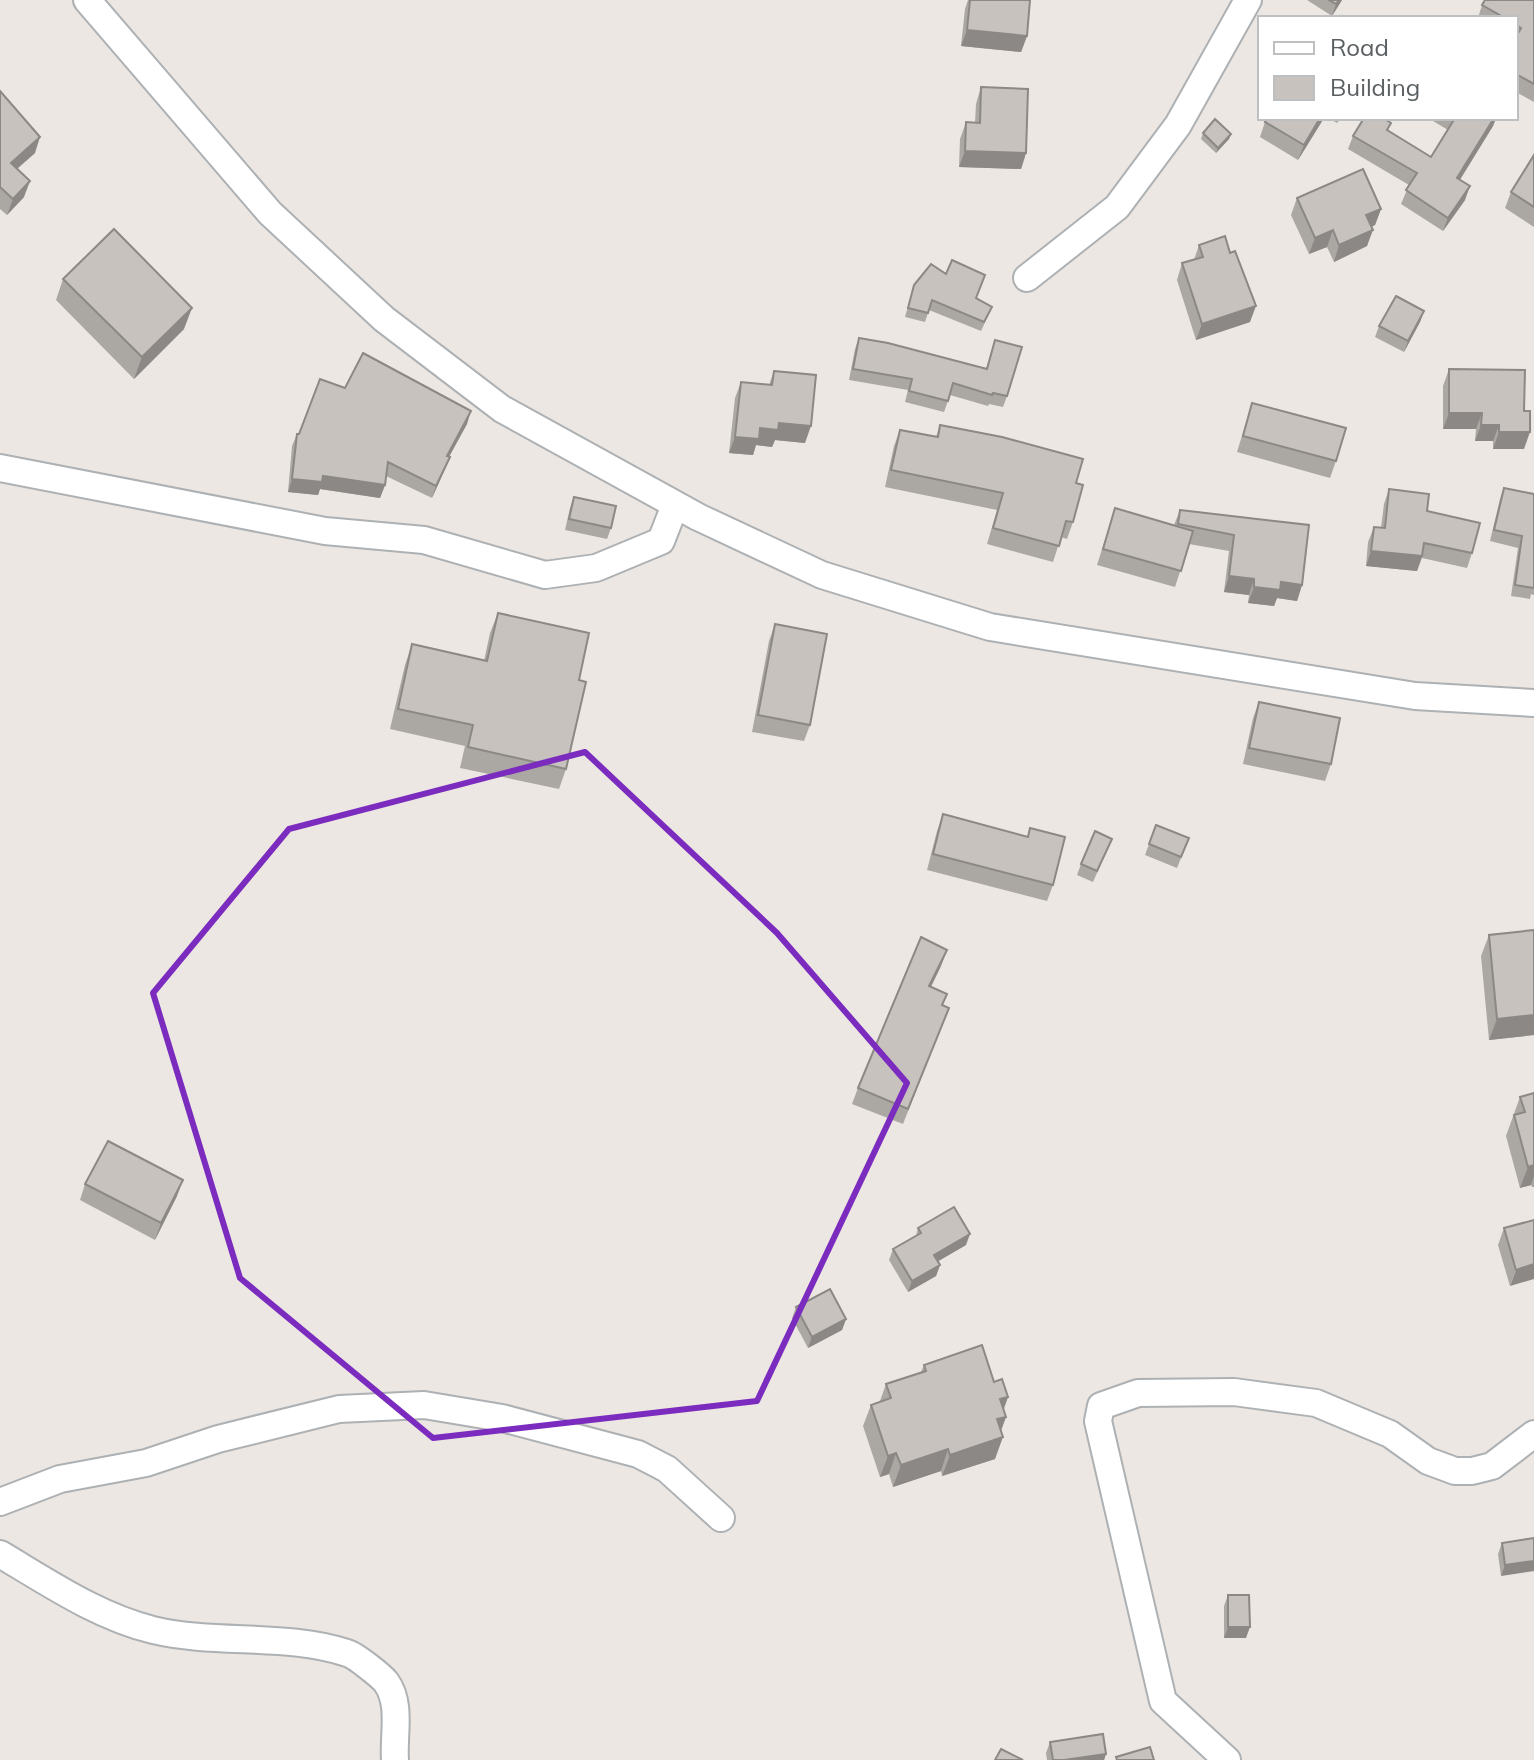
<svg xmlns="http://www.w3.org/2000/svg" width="1534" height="1760" font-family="Mulish,sans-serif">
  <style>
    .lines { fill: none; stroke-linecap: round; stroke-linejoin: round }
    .minor-casing { stroke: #adb1b4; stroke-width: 30 }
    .minor { stroke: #fff; stroke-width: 26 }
    .wall { fill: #aba7a3 }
    .shaded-wall { fill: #8b8885 }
    .building { fill: #c7c2be; stroke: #8b8885; stroke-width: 2 }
    .marked { fill: none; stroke: #7b2cbf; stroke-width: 6; stroke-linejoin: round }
  </style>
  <rect width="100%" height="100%" fill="#ece7e2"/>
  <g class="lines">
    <g class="minor-casing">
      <g id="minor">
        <polyline points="87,0 270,213 384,319 502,409 698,517 822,575 990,627 1415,696 1534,703"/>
        <polyline points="1027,278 1117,207 1178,125 1248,0"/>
        <polyline points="0,468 325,531 424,540 545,575 596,568 661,541 675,505"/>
        <polyline points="0,1502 60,1479 146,1463 218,1439 339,1409 424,1405 502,1418 638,1454 667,1469 721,1518"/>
        <path d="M0,1554c49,29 97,62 153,76 62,15 135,3 194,23 8,2 34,23 39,29 16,22 7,53 9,78"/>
        <polyline points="1227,1760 1163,1701 1098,1421 1101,1406 1138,1393 1234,1392 1316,1403 1390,1434 1428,1461 1455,1471 1472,1471 1492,1466 1534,1434"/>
      </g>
    </g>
    <use href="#minor" class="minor"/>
  </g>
  <g class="wall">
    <polygon points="968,0 1030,0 1027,36 1021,52 961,46 965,9"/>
    <polygon points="1307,0 1342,0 1332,16"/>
    <polygon points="1534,0 1534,102 1516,92 1516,18 1478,18 1482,5"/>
    <polygon points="981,87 1026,153 1021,169 959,167 960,139 966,122 975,123 976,104"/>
    <polygon points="0,91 35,153 17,169 24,197 7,215 0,209"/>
    <polygon points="1324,118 1298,160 1260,137 1265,122"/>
    <polygon points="1329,118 1341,118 1337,123"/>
    <polygon points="1428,118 1496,118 1493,126 1460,180 1465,200 1443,231 1401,204 1409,185 1348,149 1353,136 1388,131 1431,157 1448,130"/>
    <polygon points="1203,133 1231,134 1229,139 1216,153 1201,139"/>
    <polygon points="1534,155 1534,227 1505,208 1511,192"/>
    <polygon points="1297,198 1381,209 1375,225 1371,227 1367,246 1334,262 1327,247 1309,254 1291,215"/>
    <polygon points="1199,245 1230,253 1250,322 1196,340 1177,280 1182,263 1194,260"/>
    <polygon points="63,279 184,329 134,379 56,300"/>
    <polygon points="914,285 976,298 992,307 981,331 929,310 925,322 905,317"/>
    <polygon points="1424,311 1420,322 1404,352 1375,337 1379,326"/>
    <polygon points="859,338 986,369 995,340 1007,396 1003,407 989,404 988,406 950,395 944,412 905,402 908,390 849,380 855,349"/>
    <polygon points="1449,369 1524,449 1493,449 1493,441 1475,441 1476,429 1443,429 1443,386"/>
    <polygon points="774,371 805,443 775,440 772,447 756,445 753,455 729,453 735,398 741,382 769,385"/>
    <polygon points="345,388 467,424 449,456 445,469 432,498 386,476 385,485 380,498 320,489 318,495 288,492 292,446 297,434 299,434"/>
    <polygon points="1252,403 1336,461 1330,478 1237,452"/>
    <polygon points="940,425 1076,483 1073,522 1067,539 1061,537 1053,562 987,544 997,510 885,487 894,446 900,430 936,437"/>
    <polygon points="1504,488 1534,494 1534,595 1531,594 1530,599 1511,596 1518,548 1490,541 1500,499"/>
    <polygon points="1389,489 1427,511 1472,553 1467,568 1422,558 1417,571 1366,566 1368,542 1374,527 1381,528 1384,504"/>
    <polygon points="574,497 611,528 607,539 565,530 570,508"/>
    <polygon points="1115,508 1174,525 1180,510 1309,525 1302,585 1297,601 1277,598 1274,606 1248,603 1249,595 1224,592 1229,551 1189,544 1175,587 1097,565"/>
    <polygon points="498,613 579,680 566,769 559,789 460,768 465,746 390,729 405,665 412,644 484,661 490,633"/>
    <polygon points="775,624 810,725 804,741 752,732 769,641"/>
    <polygon points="1259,702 1331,764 1325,781 1243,764 1253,718"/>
    <polygon points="943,814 1027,837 1030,828 1053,885 1047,901 927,870 937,831"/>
    <polygon points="1156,825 1189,838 1177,868 1145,855"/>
    <polygon points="1112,839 1093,882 1077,875 1081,864"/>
    <polygon points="1534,930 1534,1035 1489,1040 1481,956 1489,935"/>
    <polygon points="941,966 931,987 943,1005 949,1008 903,1124 852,1104 858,1088"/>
    <polygon points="1534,1093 1534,1187 1532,1187 1531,1185 1520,1188 1506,1136 1520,1097"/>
    <polygon points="85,1184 177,1196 155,1240 80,1200"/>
    <polygon points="1534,1220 1510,1286 1498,1245 1504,1228"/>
    <polygon points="918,1228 966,1245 938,1261 940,1265 936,1276 908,1292 889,1260 893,1249 916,1236"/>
    <polygon points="796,1307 846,1319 842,1330 808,1348 792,1318"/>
    <polygon points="924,1365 994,1382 1008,1397 1004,1409 1006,1417 1001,1431 995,1459 942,1476 941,1471 893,1487 889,1474 880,1477 863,1426 871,1405 880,1401 886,1384 921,1372"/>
    <polygon points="1534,1538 1501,1576 1498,1554 1502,1543"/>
    <polygon points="1228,1595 1246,1638 1224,1638 1224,1606"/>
    <polygon points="1050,1742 1106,1754 1104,1760 1047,1760 1046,1753"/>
  </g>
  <g class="shaded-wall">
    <polygon points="1339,0 1342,0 1332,16 1336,4"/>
    <polygon points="967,30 1027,36 1021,52 961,46"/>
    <polygon points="1320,118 1324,118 1298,160 1304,145"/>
    <polygon points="1494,118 1496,118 1493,126 1452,192 1457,178"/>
    <polygon points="1231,134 1229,139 1216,153 1218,148"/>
    <polygon points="40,137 35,153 5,179 11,163"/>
    <polygon points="965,151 1026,153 1021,169 959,167"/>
    <polygon points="30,181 24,197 7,215 13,199"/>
    <polygon points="1470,186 1465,200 1443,231 1448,218"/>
    <polygon points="1381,209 1375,225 1360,232 1366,215"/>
    <polygon points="1333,230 1327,247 1309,254 1315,238"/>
    <polygon points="1373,230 1367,246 1334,262 1339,245"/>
    <polygon points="1256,306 1250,322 1196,340 1202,324"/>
    <polygon points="192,308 184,329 134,379 142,357"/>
    <polygon points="1424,311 1420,322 1404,352 1408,341"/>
    <polygon points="471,411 467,424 443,468 447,456"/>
    <polygon points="1449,413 1482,413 1476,429 1443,429"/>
    <polygon points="779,423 811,426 805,443 775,440 772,447 756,445 753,455 729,453 735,437"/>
    <polygon points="1481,425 1499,425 1493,441 1475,441"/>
    <polygon points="1499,432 1530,432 1524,449 1493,449"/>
    <polygon points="450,457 445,469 432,498 436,486"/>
    <polygon points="323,476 385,485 380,498 320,489 318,495 288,492 292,479"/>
    <polygon points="1371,551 1422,556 1417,571 1366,566"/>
    <polygon points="1229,576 1254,579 1249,595 1224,592"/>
    <polygon points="1281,582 1302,585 1297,601 1277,598 1274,606 1248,603 1254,587"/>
    <polygon points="947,950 941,966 923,1002 929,986"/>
    <polygon points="1534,1015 1534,1035 1489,1040 1497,1019"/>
    <polygon points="1534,1165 1534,1176 1531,1185 1520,1188 1528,1167"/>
    <polygon points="183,1180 177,1196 155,1240 161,1223"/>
    <polygon points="970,1234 966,1245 930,1266 934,1255"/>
    <polygon points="1534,1264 1534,1279 1510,1286 1516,1270"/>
    <polygon points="940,1265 936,1276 908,1292 912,1281"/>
    <polygon points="846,1319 842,1330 808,1348 812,1337"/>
    <polygon points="1008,1397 1000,1418 1006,1417 998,1438 989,1441 1000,1399"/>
    <polygon points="1003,1437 995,1459 942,1476 950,1455"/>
    <polygon points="948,1449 941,1471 893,1487 901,1465"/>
    <polygon points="896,1453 889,1474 880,1477 888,1456"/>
    <polygon points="1534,1561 1534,1571 1501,1576 1505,1565"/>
    <polygon points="1228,1627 1250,1627 1246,1638 1224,1638"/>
    <polygon points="1106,1754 1104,1760 1064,1760"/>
  </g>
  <g class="building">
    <polygon points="970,0 1030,0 1027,36 967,30"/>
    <polygon points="1329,0 1339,0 1336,4"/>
    <polygon points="1485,0 1534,0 1534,84 1516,74 1516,37 1521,28 1516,25 1516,18 1505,18 1482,5"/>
    <polygon points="981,87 1028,89 1026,153 965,151 966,122 980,123"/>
    <polygon points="0,91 40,137 11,163 30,181 13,199 0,187"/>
    <polygon points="1268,118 1320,118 1304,145 1265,122"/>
    <polygon points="1364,118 1383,118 1391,123 1387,130 1431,157 1455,118 1494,118 1457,178 1470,186 1448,218 1406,190 1417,173 1353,136"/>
    <polygon points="1215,119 1231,134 1218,148 1203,133"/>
    <polygon points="1534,155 1534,207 1511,192"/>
    <polygon points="1363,169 1381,209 1366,215 1373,230 1339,245 1333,230 1315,238 1297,198"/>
    <polygon points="114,229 192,308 142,357 63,279"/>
    <polygon points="1225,236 1230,253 1235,251 1256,306 1202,324 1182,263 1203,257 1199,245"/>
    <polygon points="952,260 985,275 976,298 992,307 984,322 932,300 928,313 908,308 914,285 931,264 946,274"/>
    <polygon points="1396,296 1424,311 1408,341 1379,326"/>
    <polygon points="859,338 888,343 987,369 995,340 1022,347 1007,396 993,393 992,395 953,383 948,401 909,391 912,379 853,369"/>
    <polygon points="363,353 471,411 447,456 450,457 436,486 388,462 385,485 323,476 322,482 292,479 297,434 299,434 320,379 345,388"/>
    <polygon points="1449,369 1525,370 1524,411 1530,411 1530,432 1499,432 1499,425 1481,425 1482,413 1449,413"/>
    <polygon points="774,371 816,375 811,426 779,423 778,430 760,428 759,439 735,437 741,382 772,385"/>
    <polygon points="1252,403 1346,428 1336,461 1243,436"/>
    <polygon points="940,425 1002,437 1083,459 1076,483 1083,485 1073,522 1066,521 1059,546 993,528 1003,493 891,470 900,430 938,437"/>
    <polygon points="1504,488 1534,494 1534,588 1515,585 1522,536 1494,530"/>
    <polygon points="1389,489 1429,494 1427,511 1480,523 1472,553 1424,543 1422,556 1371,551 1374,527 1385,528"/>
    <polygon points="574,497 616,506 611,528 569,519"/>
    <polygon points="1115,508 1193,531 1181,571 1103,549"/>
    <polygon points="1180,510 1309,525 1302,585 1281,582 1280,590 1254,587 1254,579 1229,576 1234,535 1178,524"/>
    <polygon points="498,613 589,633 579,680 586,682 566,769 468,747 473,725 398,709 412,644 487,661"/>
    <polygon points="775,624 827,634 810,725 758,715"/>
    <polygon points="1259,702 1340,718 1331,764 1249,748"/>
    <polygon points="943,814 1028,837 1030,828 1065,837 1053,885 933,854"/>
    <polygon points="1156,825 1189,838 1181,857 1149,844"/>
    <polygon points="1095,831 1112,839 1097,871 1081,864"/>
    <polygon points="1534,930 1534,1015 1497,1019 1489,935"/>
    <polygon points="921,937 947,950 929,986 947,994 942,1005 949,1008 908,1109 858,1088"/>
    <polygon points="1534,1093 1534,1165 1528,1167 1514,1115 1525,1112 1520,1097"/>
    <polygon points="108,1141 183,1180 161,1223 85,1184"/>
    <polygon points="954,1207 970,1234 934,1255 940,1265 912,1281 893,1249 921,1233 918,1228"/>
    <polygon points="1534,1220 1534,1264 1516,1270 1504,1228"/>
    <polygon points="830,1289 846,1319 812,1337 796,1307"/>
    <polygon points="982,1345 994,1382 1002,1379 1008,1397 1000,1399 1006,1417 997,1419 1003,1437 950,1455 948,1449 901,1465 896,1453 888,1456 871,1405 891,1398 886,1384 926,1371 924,1365"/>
    <polygon points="1534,1538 1534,1561 1505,1565 1502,1543"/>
    <polygon points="1228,1595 1249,1595 1250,1627 1228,1627"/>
    <polygon points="1103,1734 1106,1754 1064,1760 1053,1760 1050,1742"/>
    <polygon points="1150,1747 1154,1760 1117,1760 1116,1757"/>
    <polygon points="1001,1749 1023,1760 995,1760"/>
  </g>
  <path class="marked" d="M585,752l192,181 130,150 -150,318 -324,37 -193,-160 -87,-285 136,-164z"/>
  <rect x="1258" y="16" width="260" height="104" fill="#ffffff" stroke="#bdbfc0" stroke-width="2"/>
  <rect x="1274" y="42" width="40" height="12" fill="#ffffff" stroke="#bdbfc0" stroke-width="2"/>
  <text x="1330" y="56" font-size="24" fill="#5a5f62">Road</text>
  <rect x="1274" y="76" width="40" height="24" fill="#c7c2be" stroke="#bdbfc0" stroke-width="2"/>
  <text x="1330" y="96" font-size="24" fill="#5a5f62">Building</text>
</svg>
